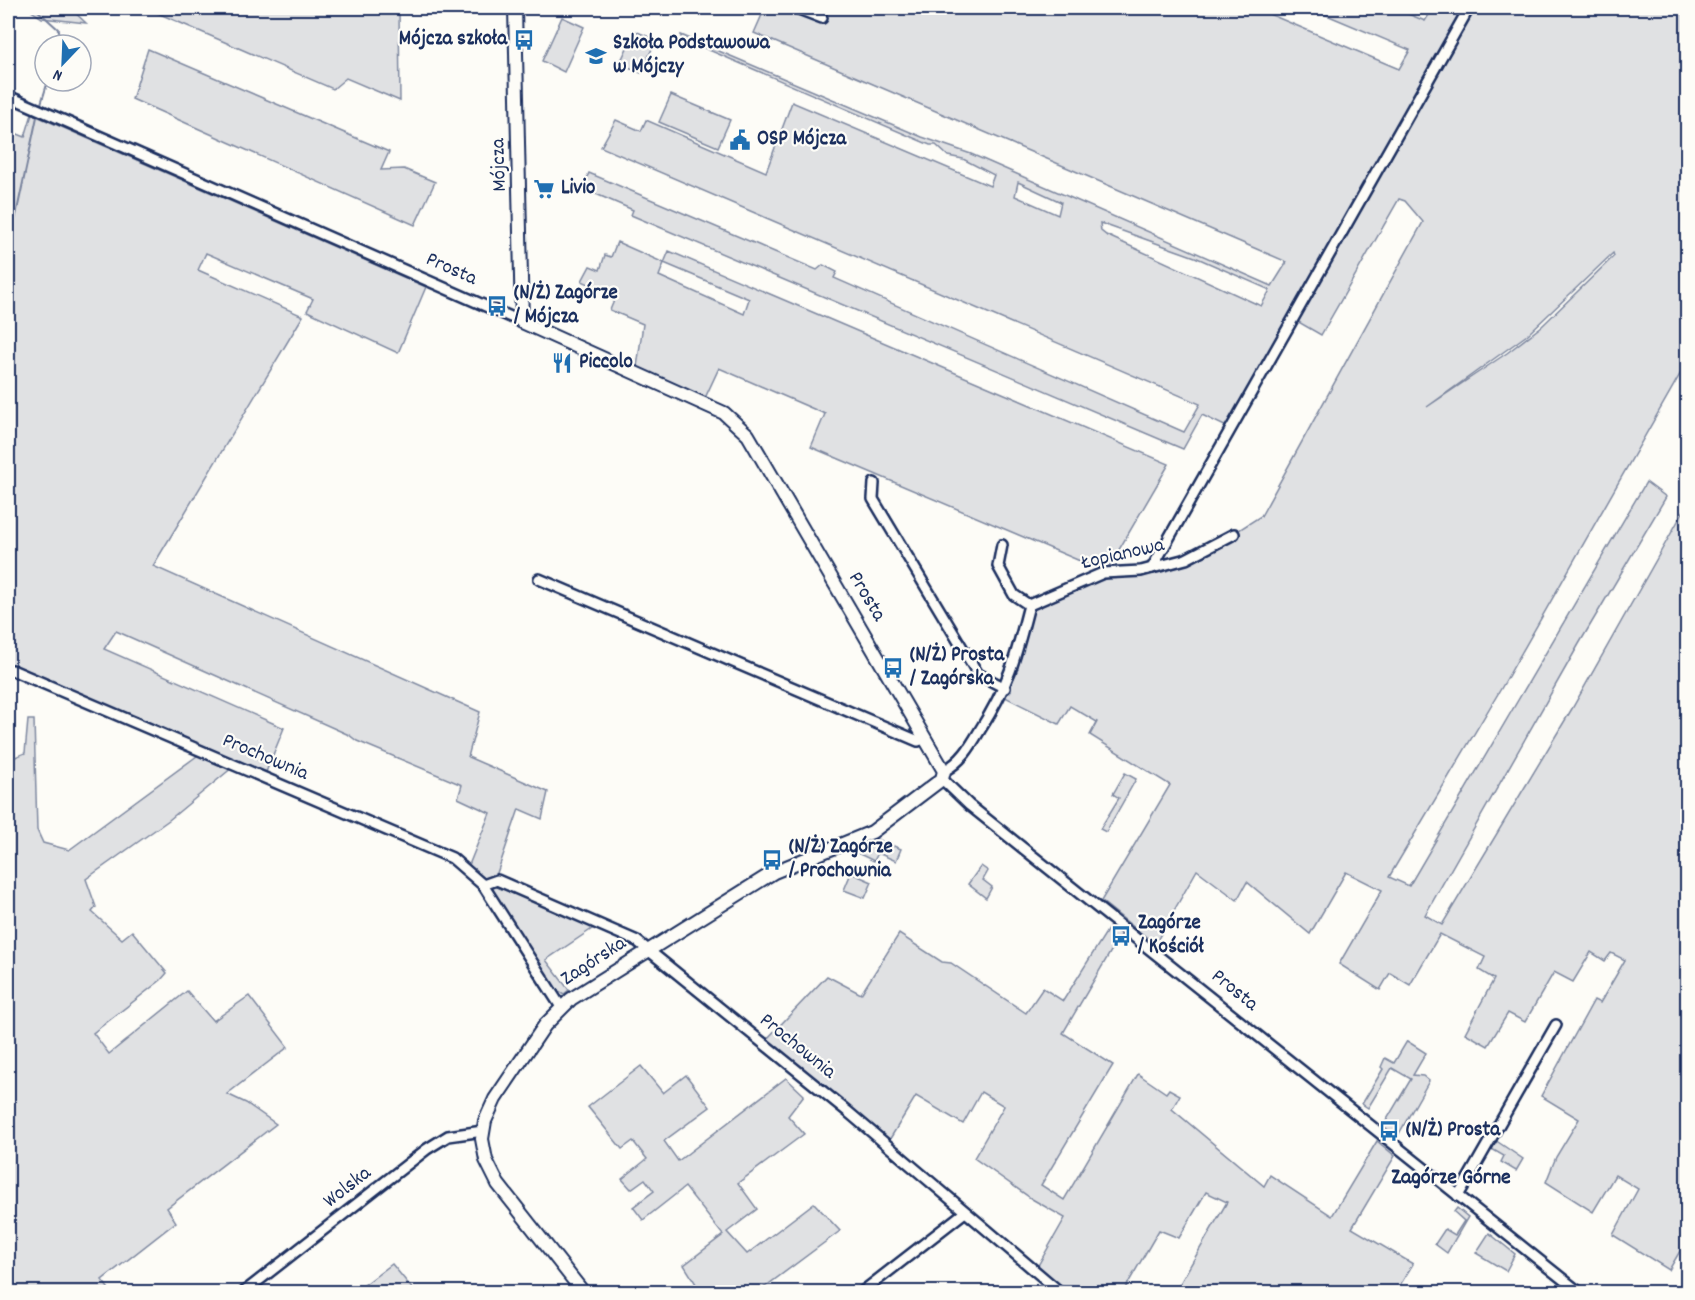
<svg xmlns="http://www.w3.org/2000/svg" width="1695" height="1300" font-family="Dekko,sans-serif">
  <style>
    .green { fill: #e0e1e3; stroke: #7e88a0; stroke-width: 1.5; fill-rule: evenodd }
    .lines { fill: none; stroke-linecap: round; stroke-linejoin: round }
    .stream { stroke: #76819c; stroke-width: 2 }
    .minor-casing { stroke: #1b2f5e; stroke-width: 14 }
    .tertiary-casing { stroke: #1b2f5e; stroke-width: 16 }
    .minor { stroke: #fdfcf7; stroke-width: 9 }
    .tertiary { stroke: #fdfcf7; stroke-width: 12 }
    .labels { text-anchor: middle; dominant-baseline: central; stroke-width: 4.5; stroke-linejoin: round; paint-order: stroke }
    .poi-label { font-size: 21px; font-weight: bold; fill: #1b2f5e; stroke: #fdfcf7; text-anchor: start }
    .street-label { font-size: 21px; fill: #1b2f5e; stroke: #fdfcf7 }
    .neighbourhood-label { font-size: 22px; font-weight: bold; fill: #1b2f5e; stroke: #fdfcf7 }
  </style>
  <rect width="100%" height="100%" fill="#fdfcf7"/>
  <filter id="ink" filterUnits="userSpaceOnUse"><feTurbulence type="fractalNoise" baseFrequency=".0167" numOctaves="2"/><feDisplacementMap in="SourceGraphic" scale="12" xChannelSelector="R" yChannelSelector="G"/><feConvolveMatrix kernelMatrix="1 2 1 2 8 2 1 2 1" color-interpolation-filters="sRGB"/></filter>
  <g filter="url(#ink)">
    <g class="green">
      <polygon points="27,8 70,8 86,23 42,18"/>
      <polygon points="146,8 399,8 400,101 346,78 333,89"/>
      <path d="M765,8h490l144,61 11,-19 -100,-42h84l31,13 8,-13h254v354l-185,325 -113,190 20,9 237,-404 20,15 -87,147 -154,271 17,10 131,-218 114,-202 1,743 -5,-2 -14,24 -56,-35 25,-46 -23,-14 -22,37 -47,-30 10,-25 23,-38 -38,-23 53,-96 6,3 25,-43 -14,-7 -6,8 -14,-9 -18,30 -19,-10 -29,50 -17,-9 -20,33 -23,-13 29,-54 -15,-9 6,-13 -45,-23 -30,51 -20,-12 -10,17 -41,-26 43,-74 -36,-18 -36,62 -63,-52 -10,18 -40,-30 -42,74 -54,-43 69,-116 -80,-50 7,-13 -27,-16 -11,18 -54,-27 11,-23 18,-65 4,-5 68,-28h32l57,-18 66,-42 162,-294 -18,-21 -6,-2 -78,136 -24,-14 -62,110 -33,-16 -19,34 -552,-234 2,-5 -51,-22 7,-15 228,97 6,-5 14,7 -3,6 350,154 16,-28 -599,-257 15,-27 25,11 5,-11 120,52 26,-70 198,84 4,-11 -31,-16 -15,-3 -12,-11h-6l-249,-107v-3l241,102 49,17 301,132 15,-24 -533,-229zM1018,182l43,20 -3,13 -43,-19zM1100,223l95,34 75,33 -9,16 -155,-71 -5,-4zM1613,253l1,3 -72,70 -35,27 -80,54 100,-72z"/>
      <polygon points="562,17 584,27 564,72 542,61"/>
      <polygon points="635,31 656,40 641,73 620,63"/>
      <polygon points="148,49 389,152 381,170 404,169 435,182 415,225 132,99"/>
      <polygon points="671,95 730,120 718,147 659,122"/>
      <polygon points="32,114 426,287 398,353 307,311 313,299 206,253 198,270 303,316 153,566 480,712 468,757 548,792 542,819 519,809 496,876 483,879 469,865 490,813 458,798 462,785 357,741 349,735 116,631 104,649 284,728 266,772 8,665 8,130 25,137"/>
      <path d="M617,242l47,21 5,-12 500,213 -63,108 -295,-125 14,-33 -106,-46 -14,30 -68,-31 6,-43 -33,-14 6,-14 -34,-15 8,-15 10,4 5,-15 6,2zM664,263l85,36 -5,15 -85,-38z"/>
      <polygon points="28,720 34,720 37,830 43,843 69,850 201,753 233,767 169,820 86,879 96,907 92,912 122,939 132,931 167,973 161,980 93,1033 109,1054 187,991 213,1021 249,996 288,1047 227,1094 246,1103 276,1124 167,1208 176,1222 102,1280 111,1292 8,1292 8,760 25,753"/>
      <polygon points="1125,773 1136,779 1106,832 1100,829 1119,798 1113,794"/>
      <polygon points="876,839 901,849 896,861 878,853 874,861 851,850"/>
      <polygon points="981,866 988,871 983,880 992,887 986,898 968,884"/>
      <polygon points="851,873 872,882 865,898 844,890"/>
      <polygon points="494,883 595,927 546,960 569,990 564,994 552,987 490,889"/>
      <polygon points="1110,926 1121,934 1063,1033 1113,1065 1041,1185 1064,1200 1138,1074 1166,1093 1169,1089 1180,1095 1172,1109 1264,1186 1270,1175 1332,1216 1377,1141 1395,1156 1352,1228 1413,1264 1400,1285 1412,1292 1175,1292 1227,1202 1206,1192 1179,1238 1159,1230 1123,1292 1063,1292 1036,1269 1065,1218 1032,1199 974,1158 1004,1106 981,1092 963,1124 916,1096 888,1142 766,1040 827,976 861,994 899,934 942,962 951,963 1026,1013 1043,988 1063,1001"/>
      <polygon points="1407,1041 1426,1053 1413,1075 1423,1076 1429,1081 1397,1137 1383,1126 1411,1079 1392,1068 1368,1108 1362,1104 1383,1069 1381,1067 1385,1058 1394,1063"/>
      <polygon points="641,1066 663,1093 686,1075 710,1107 664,1141 678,1161 786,1078 804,1095 788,1116 804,1134 738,1183 757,1209 727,1232 747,1254 814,1203 840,1231 758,1292 701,1292 684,1265 723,1235 685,1187 643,1220 633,1207 654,1191 645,1179 631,1189 622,1179 647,1159 633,1141 622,1149 588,1107"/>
      <polygon points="1495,1140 1523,1159 1516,1171 1501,1162 1504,1156 1490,1148"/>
      <polygon points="1457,1208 1468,1217 1447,1253 1435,1244 1445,1229 1455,1235 1464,1221 1454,1212"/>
      <polygon points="1489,1233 1515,1254 1506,1271 1476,1253"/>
      <polygon points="392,1264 415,1292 355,1292"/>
    </g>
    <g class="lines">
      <g class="stream">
        <polyline points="35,8 59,30 60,45"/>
        <polyline points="40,107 48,81"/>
        <polyline points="8,253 38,112"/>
      </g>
      <g class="minor-casing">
        <g id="minor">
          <polyline points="796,8 822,18"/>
          <polyline points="8,96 522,322"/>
          <polyline points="874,483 873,499 978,674 1005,688"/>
          <polyline points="1002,545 998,566 1014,595 1029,605"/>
          <polyline points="1152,568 1469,8"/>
          <polyline points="539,579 918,741 925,738"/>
          <polyline points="12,670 452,858 483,885 561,1007"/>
          <path d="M944,771c18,-10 26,-24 36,-41 29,-45 36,-74 49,-125l74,-32 38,-2 45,-12 48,-25"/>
          <polyline points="942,779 969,805 1579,1292"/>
          <polyline points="483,885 497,880 637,941 847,1111 1060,1292"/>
          <polyline points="1458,1196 1556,1025"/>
          <polyline points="244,1292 427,1149 448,1136 483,1131"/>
          <polyline points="862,1292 965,1212"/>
        </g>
      </g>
      <g class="tertiary-casing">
        <polyline id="tertiary" points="515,8 522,322 724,413 748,435 944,771 942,779 872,832 774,872 571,999 545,1025 495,1099 485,1121 482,1139 486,1160 498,1184 583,1292"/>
      </g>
      <use href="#minor" class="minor"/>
      <use href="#tertiary" class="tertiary"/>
    </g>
  </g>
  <defs>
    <g id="bus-bare" transform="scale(1.62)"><path d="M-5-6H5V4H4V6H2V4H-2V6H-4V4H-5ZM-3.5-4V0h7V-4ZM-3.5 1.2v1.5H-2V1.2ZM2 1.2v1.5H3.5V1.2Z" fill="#1f6fb2" stroke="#fdfcf7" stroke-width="2.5" paint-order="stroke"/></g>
    <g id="school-bare" transform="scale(1.62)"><path d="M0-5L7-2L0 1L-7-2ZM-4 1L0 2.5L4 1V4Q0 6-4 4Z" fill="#1f6fb2" stroke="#fdfcf7" stroke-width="2.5" paint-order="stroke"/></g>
    <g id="civic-bare" transform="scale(1.62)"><path d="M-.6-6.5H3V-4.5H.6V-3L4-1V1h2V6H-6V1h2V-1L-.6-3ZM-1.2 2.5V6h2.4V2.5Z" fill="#1f6fb2" stroke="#fdfcf7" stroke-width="2.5" paint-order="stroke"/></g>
    <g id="supermarket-bare" transform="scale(1.62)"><path d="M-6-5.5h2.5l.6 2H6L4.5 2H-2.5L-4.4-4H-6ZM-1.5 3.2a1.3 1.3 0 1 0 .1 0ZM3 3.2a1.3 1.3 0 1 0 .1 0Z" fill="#1f6fb2" stroke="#fdfcf7" stroke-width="2.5" paint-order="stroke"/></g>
    <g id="restaurant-bare" transform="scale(1.62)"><path d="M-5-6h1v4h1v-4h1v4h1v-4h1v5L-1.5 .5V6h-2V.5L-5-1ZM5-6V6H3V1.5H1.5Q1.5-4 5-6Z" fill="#1f6fb2" stroke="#fdfcf7" stroke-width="2.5" paint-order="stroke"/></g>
  </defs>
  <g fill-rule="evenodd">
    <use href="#bus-bare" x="524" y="40"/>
    <use href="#school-bare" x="596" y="56"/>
    <use href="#civic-bare" x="740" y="140"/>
    <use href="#supermarket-bare" x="544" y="189"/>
    <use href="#bus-bare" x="497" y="306"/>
    <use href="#restaurant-bare" x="562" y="363"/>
    <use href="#bus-bare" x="893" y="668"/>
    <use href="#bus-bare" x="772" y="860"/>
    <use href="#bus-bare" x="1121" y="936"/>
    <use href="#bus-bare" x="1389" y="1131"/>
  </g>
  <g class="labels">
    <g class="poi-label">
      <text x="507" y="40" text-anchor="end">Mójcza szkoła</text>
      <text x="613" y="44">Szkoła Podstawowa<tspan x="613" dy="24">w Mójczy</tspan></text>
      <text x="757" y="140">OSP Mójcza</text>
      <text x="561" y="189">Livio</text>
      <text x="514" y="294">(N/Ż) Zagórze<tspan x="514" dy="24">/ Mójcza</tspan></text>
      <text x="579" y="363">Piccolo</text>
      <text x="910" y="656">(N/Ż) Prosta<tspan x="910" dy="24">/ Zagórska</tspan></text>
      <text x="789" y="848">(N/Ż) Zagórze<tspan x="789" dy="24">/ Prochownia</tspan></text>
      <text x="1138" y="924">Zagórze<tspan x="1138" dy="24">/ Kościół</tspan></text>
      <text x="1406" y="1131">(N/Ż) Prosta</text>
    </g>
    <g class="street-label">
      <text transform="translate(500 165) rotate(-92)">Mójcza</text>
      <text transform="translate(451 270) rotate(24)">Prosta</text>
      <text transform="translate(1123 555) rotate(-13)">Łopianowa</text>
      <text transform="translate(866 597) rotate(59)">Prosta</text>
      <text transform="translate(265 758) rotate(23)">Prochownia</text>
      <text transform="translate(594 962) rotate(-33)">Zagórska</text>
      <text transform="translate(1234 991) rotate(39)">Prosta</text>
      <text transform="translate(797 1047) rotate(39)">Prochownia</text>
      <text transform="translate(348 1188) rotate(-38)">Wolska</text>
    </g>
    <g class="neighbourhood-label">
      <text x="1451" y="1178">Zagórze Górne</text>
    </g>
  </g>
  <rect width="1695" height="1300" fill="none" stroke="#fdfcf7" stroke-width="30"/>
  <rect x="15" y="15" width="1665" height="1270" fill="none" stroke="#1b2f5e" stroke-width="2" filter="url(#ink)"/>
  <g transform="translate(63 63) rotate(203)"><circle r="28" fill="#fdfcf7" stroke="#a3aaba" stroke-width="1.5"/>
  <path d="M0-4.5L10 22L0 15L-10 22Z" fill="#1f6fb2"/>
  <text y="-9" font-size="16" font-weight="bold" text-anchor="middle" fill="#1b2f5e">N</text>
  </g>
</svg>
